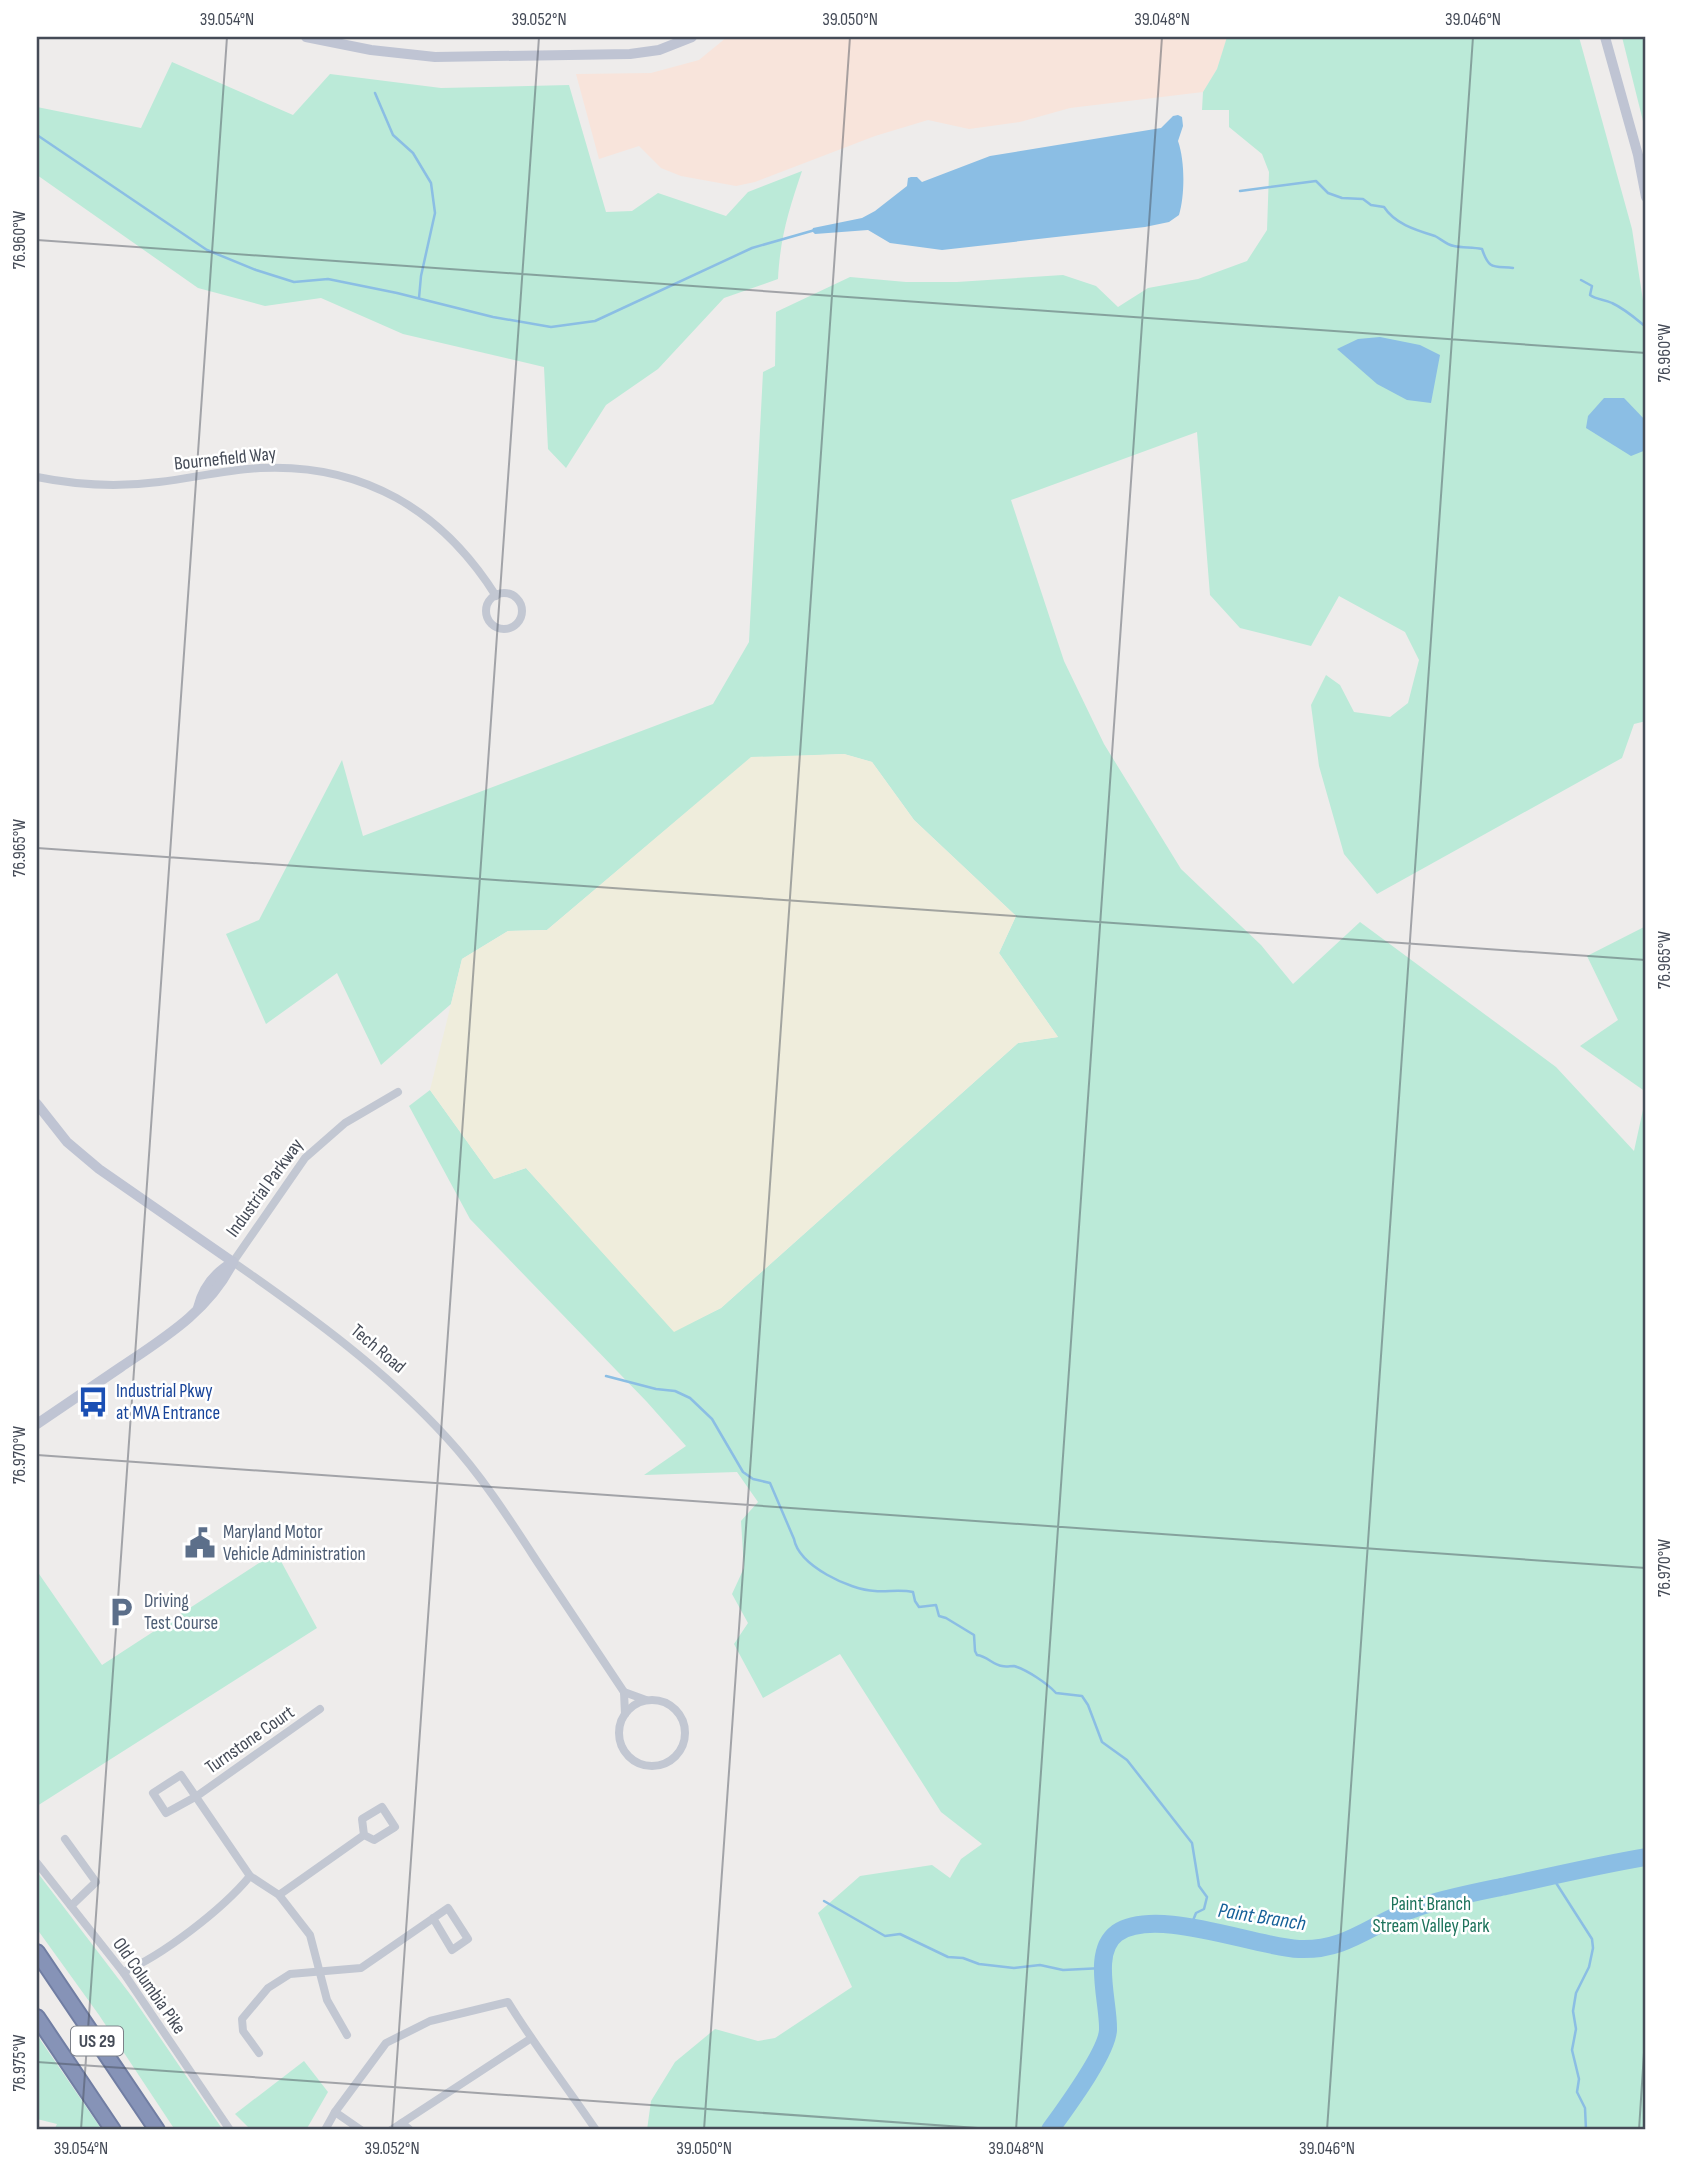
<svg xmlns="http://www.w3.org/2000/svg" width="1683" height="2167" font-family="'Sofia Sans Condensed',sans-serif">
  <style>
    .medical { fill: #f8e4db }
    .green { fill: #bbead8 }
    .sand { fill: #efeddc }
    .water { fill: #8bbee4 }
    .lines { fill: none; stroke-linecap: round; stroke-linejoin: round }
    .stream { stroke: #8bbee4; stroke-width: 2.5 }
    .river { stroke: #8bbee4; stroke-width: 18 }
    .highway-casing { stroke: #717ea3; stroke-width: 18 }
    .street { stroke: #c2c7d2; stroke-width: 8 }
    .secondary { stroke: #bfc4d3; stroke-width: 10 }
    .highway { stroke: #8693b7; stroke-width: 14 }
    .ticks { fill: none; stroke: #454b57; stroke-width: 2; stroke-opacity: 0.45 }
    .labels { text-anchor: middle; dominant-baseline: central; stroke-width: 5; stroke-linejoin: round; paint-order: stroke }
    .shield { fill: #fff; stroke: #7d8189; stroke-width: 2 }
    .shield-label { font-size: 18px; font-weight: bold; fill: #454b57 }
    .street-label { font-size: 19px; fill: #454b57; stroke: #fff }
    .transit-label { font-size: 19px; fill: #164399; stroke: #fff; text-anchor: start }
    .service-label { font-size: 19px; fill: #4e5e75; stroke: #fff; text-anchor: start }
    .park-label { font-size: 19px; fill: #1c725a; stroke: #fff }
    .water-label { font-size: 21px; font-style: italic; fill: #166199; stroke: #fff }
    .neatline { fill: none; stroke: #454b57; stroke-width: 2.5 }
    .ticks-label { font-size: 18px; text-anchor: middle; fill: #454b57 }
  </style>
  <rect width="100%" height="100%" fill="#eeeceb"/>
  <polygon class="medical" points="727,37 1227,37 1227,39 1217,69 1203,92 1070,108 1020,122 969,129 928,120 875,136 755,182 736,186 681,176 661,168 639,146 599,159 576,74 651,73 699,60"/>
  <g class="green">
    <polygon points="1227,37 1579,37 1632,229 1646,320 1646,721 1634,724 1622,758 1377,894 1344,854 1319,766 1311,705 1326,675 1340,685 1354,712 1390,717 1408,703 1419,660 1405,632 1339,596 1311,646 1240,628 1210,595 1197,432 1011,500 1064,661 1104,744 1181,869 1261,945 1293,984 1360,922 1556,1067 1634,1151 1646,1096 1646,2130 647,2130 651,2101 675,2062 715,2029 758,2041 775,2038 852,1987 818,1913 860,1876 932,1865 950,1878 961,1859 982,1844 941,1812 840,1654 763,1698 734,1644 748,1623 732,1594 744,1568 741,1521 758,1502 737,1472 644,1475 686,1446 647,1402 470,1219 409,1106 430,1090 494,1179 526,1168 674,1331 721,1308 1018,1043 1058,1037 999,953 1016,916 914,820 872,762 844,754 751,758 547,930 508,931 462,959 451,1004 381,1065 337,973 266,1024 226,934 259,920 342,760 363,836 713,704 749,642 763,372 775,366 776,312 850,277 906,282 957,282 1063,275 1096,286 1118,307 1148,288 1198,279 1247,261 1267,230 1269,172 1262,154 1229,127 1229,110 1202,110 1203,92 1217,69"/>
    <polygon points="1622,37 1646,37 1646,133"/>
    <path d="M172,62l121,53 37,-41 111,14 128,-3 37,127 26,-1 26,-18 68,23 22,-24 54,-21c-13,38 -22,67 -24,108l-54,19 -66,71 -52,36 -40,63 -18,-19 -4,-82 -141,-33 -82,-36 -56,8 -67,-18 -161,-113v-68l104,21z"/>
    <polygon points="1646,926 1646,1092 1580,1046 1618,1020 1587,956"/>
    <polygon points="276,1552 317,1628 37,1806 37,1571 102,1665"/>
    <polygon points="37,1872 133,1998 223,2130 175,2130 99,2015 37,1929"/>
    <polygon points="37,2035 102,2130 54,2130 57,2124 37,2119"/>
    <polygon points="304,2061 328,2092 306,2130 251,2130 235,2114"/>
  </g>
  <polygon class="sand" points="844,754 872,762 914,820 1016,916 999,953 1058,1037 1018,1043 721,1308 674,1332 526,1168 494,1179 430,1090 462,959 508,931 547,930 751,757"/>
  <g class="water">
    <path d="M1178,115l4,2 1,9 -5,15c7,20 7,54 1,74l-10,7 -24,5 -203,23 -52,-7 -22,-13 -53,4 -3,-3 1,-3 49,-10 13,-7 32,-25 1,-8 3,-1h6l5,5 68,-26 171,-28 12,-12z"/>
    <polygon points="1380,337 1420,345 1440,355 1431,403 1407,400 1377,384 1337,349 1358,339"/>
    <polygon points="1604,398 1624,398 1646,421 1646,450 1631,456 1586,428 1588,416"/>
  </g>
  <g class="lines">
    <g class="stream">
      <polyline points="375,93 393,135 413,153 431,183 435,213 421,276 419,298"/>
      <polyline points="37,135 207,250 256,270 294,282 328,279 397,293 493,317 551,327 595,321 752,248 815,230"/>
      <path d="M1240,191l76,-10 12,12 14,5 21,1 8,6 13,2c11,17 32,23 51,29 6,3 12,9 19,10 9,2 18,1 28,3 7,21 11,17 31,19"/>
      <path d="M1581,280l11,6 -2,9c7,5 14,4 22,8 13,6 23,15 34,24"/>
      <path d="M606,1376l50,13 19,2 15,7 22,21 31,53 10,7 17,4 24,56c5,27 56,51 81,52 13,1 25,-2 38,1l2,9 4,6 17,-2 3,11 7,2 28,17 1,16 2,4c10,1 16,10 25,11 4,1 8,0 12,0 13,4 33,17 42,27l26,3 6,9 14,37 25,18 65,83 7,43 8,11 -3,12 -8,4 -6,15"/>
      <polyline points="1551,1875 1592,1939 1593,1948 1589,1967 1576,1993 1573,2011 1576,2029 1572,2050 1579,2079 1577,2092 1585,2108 1586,2130"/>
      <polyline points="824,1901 885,1936 900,1934 948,1957 963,1958 979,1964 1014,1968 1040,1965 1063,1970 1103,1968"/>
    </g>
    <path class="river" d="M1050,2130c15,-21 57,-77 58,-100 1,-28 -17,-78 9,-97 39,-27 138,14 182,16 48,2 73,-26 114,-40 27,-10 64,-17 93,-23 46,-10 93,-21 140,-29"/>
    <g class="highway-casing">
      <g id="highway">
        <polyline points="37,1952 157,2130"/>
        <polyline points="37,2017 113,2130"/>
      </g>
    </g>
    <g class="street">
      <path d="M37,477c39,8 83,10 122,5 33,-4 67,-12 101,-14 103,-5 182,42 236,128"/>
      <circle cx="504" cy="611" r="18"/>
      <path d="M398,1092l-53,31 -40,35 -72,104c76,53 151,107 214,176 35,38 63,82 91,125 29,43 57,86 86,129l1,22"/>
      <polyline points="624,1692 646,1700"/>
      <circle cx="652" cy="1733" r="33"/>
      <polyline points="320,1709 197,1796 166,1813 153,1793 181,1775 250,1876 279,1895 310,1935 327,2000 347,2035"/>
      <polyline points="65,1839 96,1882 71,1906"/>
      <polyline points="37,1863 123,1972 230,2130"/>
      <polyline points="279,1895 364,1835 362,1819 382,1807 395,1827 374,1840 364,1835"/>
      <path d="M123,1972c39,-16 100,-63 127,-96"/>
      <polyline points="259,2053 243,2031 242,2019 268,1988 290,1974 361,1968 448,1908 468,1939 452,1950 433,1918"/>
      <polyline points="335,2112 361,2130"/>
      <polyline points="402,2123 410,2130"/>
      <path d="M325,2130l10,-18 51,-69 44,-22 78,-19c27,44 59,85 88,128"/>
      <polyline points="391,2130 530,2039"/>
    </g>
    <g class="secondary">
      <polyline points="306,37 371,50 435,57 630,54 659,50 692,37"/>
      <polyline points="1605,37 1638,155 1646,197"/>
      <polyline points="37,1104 67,1142 99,1169 233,1262"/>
      <path d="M198,1308c5,-21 16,-35 35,-46"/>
      <path d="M37,1424c28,-19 56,-38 84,-57 43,-29 89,-57 112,-105"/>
    </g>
    <use href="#highway" class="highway"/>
  </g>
  <path class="ticks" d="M37,240l1609,113M37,848l1609,112M37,1455l1609,113M37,2062l969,68M81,2130l146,-2093M392,2130l147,-2093M704,2130l146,-2093M1016,2130l146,-2093M1327,2130l146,-2093M1639,2130l7,-108"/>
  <defs>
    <g id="bus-bare" transform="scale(2.415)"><path d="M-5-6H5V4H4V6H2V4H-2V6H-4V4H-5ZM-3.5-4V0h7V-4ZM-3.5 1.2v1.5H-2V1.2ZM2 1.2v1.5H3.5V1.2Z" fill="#1a4fb4" stroke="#fff" stroke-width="2.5" paint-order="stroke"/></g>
    <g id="civic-bare" transform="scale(2.415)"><path d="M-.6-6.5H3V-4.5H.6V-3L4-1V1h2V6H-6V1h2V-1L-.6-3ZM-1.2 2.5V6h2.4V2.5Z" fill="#5c6f8a" stroke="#fff" stroke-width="2.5" paint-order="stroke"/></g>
    <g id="parking-bare" transform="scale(2.415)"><path d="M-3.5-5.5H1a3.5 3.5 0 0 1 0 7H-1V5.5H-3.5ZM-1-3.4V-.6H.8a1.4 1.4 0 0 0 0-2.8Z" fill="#5c6f8a" stroke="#fff" stroke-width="2.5" paint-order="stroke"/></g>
  </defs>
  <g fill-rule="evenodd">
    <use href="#bus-bare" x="93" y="1402"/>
    <use href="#civic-bare" x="200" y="1543"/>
    <use href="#parking-bare" x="121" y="1612"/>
  </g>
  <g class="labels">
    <rect class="shield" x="71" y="2026.5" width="52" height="29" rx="5"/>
    <g class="shield-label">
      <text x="97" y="2041">US 29</text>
    </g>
    <g class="street-label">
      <text transform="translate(225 459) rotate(-6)">Bournefield Way</text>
      <text transform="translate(265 1188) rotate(-54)">Industrial Parkway</text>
      <text transform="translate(378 1349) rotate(40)">Tech Road</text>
      <text transform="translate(250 1740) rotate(-35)">Turnstone Court</text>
      <text transform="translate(149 1986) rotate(55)">Old Columbia Pike</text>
    </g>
    <g class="transit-label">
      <text x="116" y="1391">Industrial Pkwy<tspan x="116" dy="22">at MVA Entrance</tspan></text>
    </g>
    <g class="service-label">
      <text x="223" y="1532">Maryland Motor<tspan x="223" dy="22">Vehicle Administration</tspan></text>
      <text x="144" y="1601">Driving<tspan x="144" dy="22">Test Course</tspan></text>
    </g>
    <g class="park-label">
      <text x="1431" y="1904">Paint Branch<tspan x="1431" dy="22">Stream Valley Park</tspan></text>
    </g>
    <g class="water-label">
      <text transform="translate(1262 1917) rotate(9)">Paint Branch</text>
    </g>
  </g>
  <rect width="1683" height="2167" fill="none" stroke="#ffffff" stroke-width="77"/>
  <rect x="38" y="38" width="1606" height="2090" class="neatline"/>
  <g class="ticks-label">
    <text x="227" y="25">39.054°N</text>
    <text x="539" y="25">39.052°N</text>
    <text x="850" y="25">39.050°N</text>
    <text x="1162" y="25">39.048°N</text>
    <text x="1473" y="25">39.046°N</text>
    <text transform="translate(19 240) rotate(-90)" y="6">76.960°W</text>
    <text transform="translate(1664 353) rotate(-90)" y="6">76.960°W</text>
    <text transform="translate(19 848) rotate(-90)" y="6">76.965°W</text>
    <text transform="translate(1664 960) rotate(-90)" y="6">76.965°W</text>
    <text transform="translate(19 1455) rotate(-90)" y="6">76.970°W</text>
    <text transform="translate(1664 1568) rotate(-90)" y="6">76.970°W</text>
    <text transform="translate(19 2063) rotate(-90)" y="6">76.975°W</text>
    <text x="81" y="2154">39.054°N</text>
    <text x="392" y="2154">39.052°N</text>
    <text x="704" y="2154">39.050°N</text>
    <text x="1016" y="2154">39.048°N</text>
    <text x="1327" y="2154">39.046°N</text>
  </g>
</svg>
